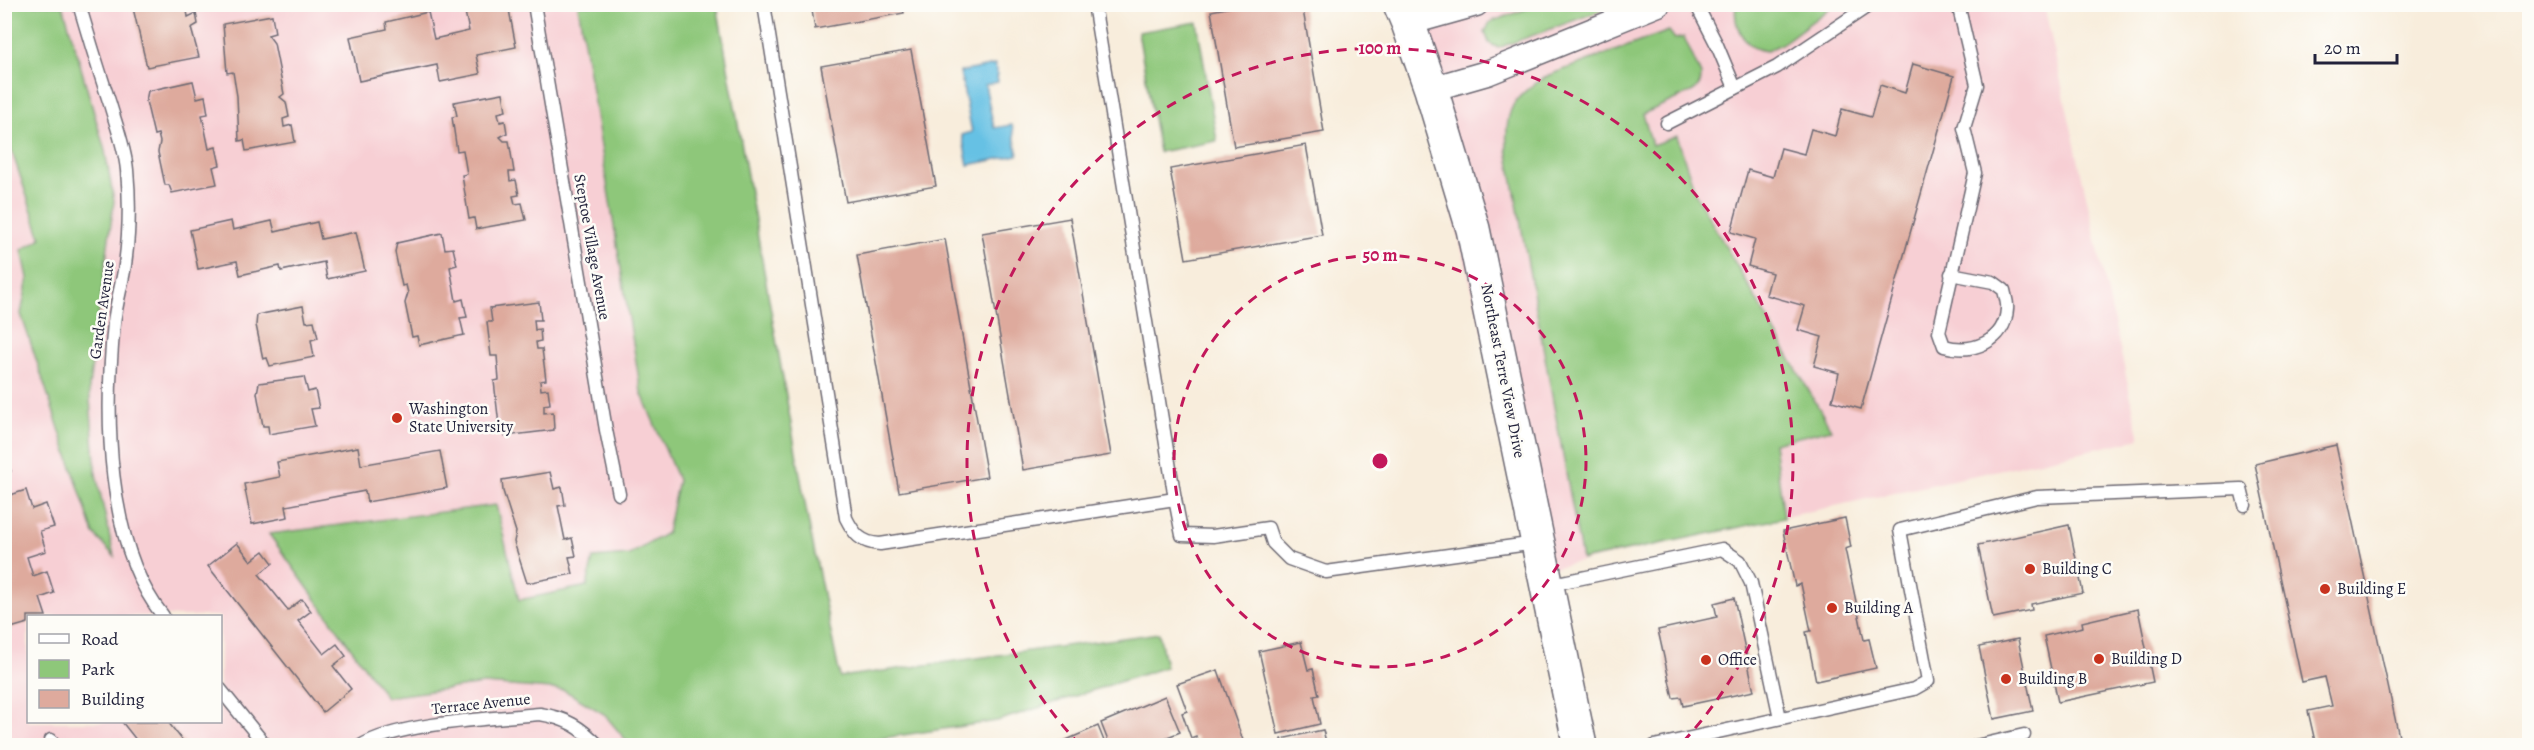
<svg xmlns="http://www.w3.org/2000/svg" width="2534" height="750" font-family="Alegreya,serif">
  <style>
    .built { fill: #f7cfd4; fill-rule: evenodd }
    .green { fill: #8ec77a; stroke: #58745a; stroke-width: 1.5 }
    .water { fill: #66c1e4; stroke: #447290; stroke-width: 1.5 }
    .building { fill: #deaa9d }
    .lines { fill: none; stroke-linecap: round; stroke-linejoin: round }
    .lane-casing { stroke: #6d6973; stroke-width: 15 }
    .street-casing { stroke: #6d6973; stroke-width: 27 }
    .secondary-casing { stroke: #6d6973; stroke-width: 36 }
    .lane { stroke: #fff; stroke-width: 12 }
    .street { stroke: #fff; stroke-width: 24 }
    .secondary { stroke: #fff; stroke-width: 33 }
    .ring { fill: none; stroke: #c2185b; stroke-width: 3; stroke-dasharray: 10 8 }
    .poi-dot { fill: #c8321e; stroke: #fdfcf7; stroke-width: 2 }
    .labels { text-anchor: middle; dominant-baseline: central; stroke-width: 5; stroke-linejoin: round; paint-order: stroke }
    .street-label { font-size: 16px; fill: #22223b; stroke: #fdfcf7 }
    .poi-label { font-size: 16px; fill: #22223b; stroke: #fdfcf7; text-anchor: start }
    .centre { fill: #c2185b; stroke: #fdfcf7; stroke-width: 3 }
    .ring-label { font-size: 18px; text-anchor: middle; font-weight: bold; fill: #c2185b; stroke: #fdfcf7; stroke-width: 5; stroke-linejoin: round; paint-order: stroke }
  </style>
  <rect width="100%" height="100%" fill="#fdfcf7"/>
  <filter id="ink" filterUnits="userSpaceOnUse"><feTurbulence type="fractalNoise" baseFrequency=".0167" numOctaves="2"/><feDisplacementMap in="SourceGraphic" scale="12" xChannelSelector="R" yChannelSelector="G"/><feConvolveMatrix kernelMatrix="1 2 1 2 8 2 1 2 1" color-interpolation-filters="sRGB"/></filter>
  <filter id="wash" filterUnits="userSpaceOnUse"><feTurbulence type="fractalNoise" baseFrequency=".008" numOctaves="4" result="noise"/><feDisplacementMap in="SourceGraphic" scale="24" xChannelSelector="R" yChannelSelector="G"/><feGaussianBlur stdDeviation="1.35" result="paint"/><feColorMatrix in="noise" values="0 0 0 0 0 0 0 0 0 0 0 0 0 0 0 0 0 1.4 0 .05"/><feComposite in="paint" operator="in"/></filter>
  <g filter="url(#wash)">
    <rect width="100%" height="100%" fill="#f8eddc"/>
    <g class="built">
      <path d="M4,5h713l91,515 43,205 -105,21 -741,-1zM28,616h192v106h-192z"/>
      <polygon points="1400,5 2044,5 2140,439 1543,570"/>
    </g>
    <g class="green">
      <polygon points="1540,4 1617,4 1617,5 1498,48 1489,43 1485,32 1490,22"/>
      <polygon points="4,5 63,5 105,151 114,201 89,387 96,474 114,556 94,534 21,314 28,278 22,250 41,238 5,131"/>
      <polygon points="578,5 717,5 808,520 840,677 1159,633 1166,667 997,721 829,746 630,745 604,714 564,690 484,684 386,697 269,534 496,505 519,600 587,586 593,558 629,555 667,533 678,480 641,392"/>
      <path d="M1736,5v-1l98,1 -51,38 -16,8c-24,-2 -34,-26 -31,-46z"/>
      <polygon points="1197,22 1217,141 1159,152 1138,32"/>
      <path d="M1669,31l6,8 9,-2 17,38c0,8 -1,12 -8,16l-50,23 9,31 25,-9 19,59 135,234 -57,14 10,75 -202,42 -75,-411c-3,-41 7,-54 42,-74z"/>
    </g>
    <polygon class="water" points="995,65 998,82 985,85 994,128 1012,125 1018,155 968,165 962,135 972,132 960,72"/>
    <g id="blocks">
      <g class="building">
        <polygon points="132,4 186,4 188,17 196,13 198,24 191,28 199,57 147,67"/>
        <polygon points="475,4 508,4 516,47 476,55 480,74 440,82 437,65 359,81 350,37 387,29 386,22 428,12 434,39 469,31 464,7"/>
        <polygon points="811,4 902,4 904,13 815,29"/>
        <polygon points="1247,4 1302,4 1324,132 1234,147 1211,11"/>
        <polygon points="272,15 275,33 268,35 274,43 284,94 280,97 286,102 289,117 283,119 284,127 292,125 295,142 246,151 244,140 239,141 237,96 233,72 227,73 223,24"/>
        <polygon points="911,50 936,186 846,202 821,66"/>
        <polygon points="1913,64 1954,76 1861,409 1832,401 1839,373 1814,366 1822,337 1798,330 1805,306 1766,295 1772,273 1748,266 1755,239 1731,232 1748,170 1773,177 1781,148 1804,154 1811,129 1835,136 1842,109 1871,117 1880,85 1905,93"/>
        <polygon points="193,81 197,98 205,96 208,114 202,115 209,149 216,147 220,165 213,167 217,184 172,193 169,185 165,185 158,152 160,142 158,134 154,135 146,101 148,91"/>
        <polygon points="503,93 506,111 498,113 500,122 505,121 507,133 500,137 504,141 509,141 514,172 509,172 510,181 516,180 519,195 513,196 515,204 522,203 526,220 476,229 474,218 469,219 462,175 467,174 463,150 457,151 452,117 457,116 454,102"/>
        <polygon points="1306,145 1322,235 1186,259 1170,169"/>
        <polygon points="1070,218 1111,455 1023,470 982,233"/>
        <polygon points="231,221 233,230 272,221 275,232 317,222 321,239 356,232 365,271 327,279 324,262 281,271 280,266 240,275 237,261 198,269 190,230"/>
        <polygon points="442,233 445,249 453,248 457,265 450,267 456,301 463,299 467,317 460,318 464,335 419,345 417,336 412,337 405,303 408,293 406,285 402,286 395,252 397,243"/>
        <polygon points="945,239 987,477 899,492 857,255"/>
        <polygon points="539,302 541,320 534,320 535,330 540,329 541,341 536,342 537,349 542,349 546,380 540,381 541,390 548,389 550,404 544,405 544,413 553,412 554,430 505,436 504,424 499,425 494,381 499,380 497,356 491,356 487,322 492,322 490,308"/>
        <polygon points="303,306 306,322 314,321 318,338 311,340 314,357 270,366 267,358 263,359 256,325 257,315"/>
        <polygon points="304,377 308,392 315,390 319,408 311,409 315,426 269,434 268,426 263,426 257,393 259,383"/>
        <polygon points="2336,445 2401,746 2316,746 2308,711 2332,706 2325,677 2302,682 2255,464"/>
        <polygon points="358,447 361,465 440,451 447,488 367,502 365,491 286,506 288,517 252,524 244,484 280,477 277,462"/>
        <polygon points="4,452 11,471 4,474"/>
        <polygon points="550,472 554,489 562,487 565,505 558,506 565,540 572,538 576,556 569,557 573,574 527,583 514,542 516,532 503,491 502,480"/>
        <polygon points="26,490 32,509 46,504 54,527 40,531 46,551 27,557 33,576 47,571 54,593 40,598 46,616 28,616 28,623 4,630 4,497"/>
        <polygon points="1845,518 1851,547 1845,549 1864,640 1869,639 1876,668 1816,681 1806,632 1811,631 1801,584 1795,586 1783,531"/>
        <polygon points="2069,525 2083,593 2031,604 2032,610 1993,618 1978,545"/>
        <polygon points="237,543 251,561 264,551 273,563 259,574 288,610 302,599 311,611 298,621 324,654 337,644 346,656 333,666 351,689 323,712 208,566"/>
        <polygon points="1734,598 1754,691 1683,706 1681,697 1673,698 1658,630 1717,617 1714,603"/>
        <polygon points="2138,609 2153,682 2058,702 2044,636 2083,627 2082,622"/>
        <polygon points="2018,639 2033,711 1994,719 1979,647"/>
        <polygon points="1301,642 1308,670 1313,669 1319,695 1314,696 1320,724 1278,734 1259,651"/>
        <polygon points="1218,670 1245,746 1199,746 1196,736 1191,738 1182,713 1187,711 1177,684"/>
        <polygon points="1165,696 1180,732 1165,738 1167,744 1163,746 1110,746 1101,723"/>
        <polygon points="122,722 168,722 187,746 141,746"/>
        <polygon points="1098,726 1106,746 1053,746"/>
        <polygon points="1323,730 1327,746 1282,746 1281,739"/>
      </g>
    </g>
  </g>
  <g filter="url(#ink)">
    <use href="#blocks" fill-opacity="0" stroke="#6d6973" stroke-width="1.5"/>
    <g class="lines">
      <g class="lane-casing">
        <g id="lane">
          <path d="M79,4c10,34 20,67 31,100 6,21 15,44 17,66 3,31 2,65 -2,95 -3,20 -9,39 -11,58 -9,90 -9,220 49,293"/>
          <polyline points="534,4 606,430 619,494"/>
          <path d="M764,4l82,514c8,16 15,25 34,26l295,-45 -81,-495"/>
          <polyline points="1696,4 1717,45 1735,88"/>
          <polyline points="1667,123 1777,67 1871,4"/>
          <path d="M1951,274l42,8 11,8c1,6 4,13 3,19 -2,33 -35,45 -63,37l-5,-14 36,-159 -11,-45 13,-43 -19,-81"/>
          <polyline points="1175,499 1182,535 1213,536 1268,528 1273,543 1289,559 1326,572 1536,543"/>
          <polyline points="1548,585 1722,549 1740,561 1751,583 1780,718"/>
          <polyline points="220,689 266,746"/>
          <polyline points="51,740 55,746"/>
          <path d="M361,746c33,-23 137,-28 179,-32 26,4 41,13 59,32"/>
          <polyline points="1654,746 1914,689 1928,681 1900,530 2037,497 2241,489 2245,505"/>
          <polyline points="1976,746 2024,735"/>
        </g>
      </g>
      <g class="street-casing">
        <g id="street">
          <polyline points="1408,23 1476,4"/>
          <polyline points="1431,89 1487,73 1658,4"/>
        </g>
      </g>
      <g class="secondary-casing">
        <polyline id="secondary" points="1400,4 1408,23 1431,89 1473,229 1580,746"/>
      </g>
      <use href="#lane" class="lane"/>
      <use href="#street" class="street"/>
      <use href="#secondary" class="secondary"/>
    </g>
  </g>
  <g class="ring">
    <circle cx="1380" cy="461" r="206"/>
    <path d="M1080 745A413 413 0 1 1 1680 745"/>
  </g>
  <g class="poi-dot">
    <circle cx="397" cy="418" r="6"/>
    <circle cx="2030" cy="569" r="6"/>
    <circle cx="2325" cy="589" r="6"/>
    <circle cx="1832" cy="608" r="6"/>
    <circle cx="2099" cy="659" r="6"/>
    <circle cx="1706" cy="660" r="6"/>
    <circle cx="2006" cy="679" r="6"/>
  </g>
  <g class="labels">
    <g class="street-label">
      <text transform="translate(592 247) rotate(80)">Steptoe Village Avenue</text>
      <text transform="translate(102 310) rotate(-82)">Garden Avenue</text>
      <text transform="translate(1503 371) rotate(79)">Northeast Terre View Drive</text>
      <text transform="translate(481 704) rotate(-6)">Terrace Avenue</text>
    </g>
    <g class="poi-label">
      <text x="409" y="409">Washington<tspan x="409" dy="18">State University</tspan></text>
      <text x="2042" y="569">Building C</text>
      <text x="2337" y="589">Building E</text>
      <text x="1844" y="608">Building A</text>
      <text x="2111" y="659">Building D</text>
      <text x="1718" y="660">Office</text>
      <text x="2018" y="679">Building B</text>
    </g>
  </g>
  <circle cx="1380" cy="461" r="9" class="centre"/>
  <g class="ring-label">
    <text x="1380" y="54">100 m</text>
    <text x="1380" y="261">50 m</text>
  </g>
  <rect width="2534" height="750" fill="none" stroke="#fdfcf7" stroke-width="24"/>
  <rect x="27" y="615" width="195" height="108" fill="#fdfcf7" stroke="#a5a5ac" stroke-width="1.5"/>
  <rect x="39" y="634" width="30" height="9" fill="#ffffff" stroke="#a5a5ac" stroke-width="1.5"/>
  <text x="81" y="645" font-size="18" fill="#22223b">Road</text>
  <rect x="39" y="660" width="30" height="18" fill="#8ec77a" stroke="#a5a5ac" stroke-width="1.5"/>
  <text x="81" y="675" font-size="18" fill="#22223b">Park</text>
  <rect x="39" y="690" width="30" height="18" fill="#deaa9d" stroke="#a5a5ac" stroke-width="1.5"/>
  <text x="81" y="705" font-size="18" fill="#22223b">Building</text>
  <path d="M2315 54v9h82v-9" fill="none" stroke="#22223b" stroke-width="3"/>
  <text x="2324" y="54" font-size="18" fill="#22223b" stroke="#fdfcf7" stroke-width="4.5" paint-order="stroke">20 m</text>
</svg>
